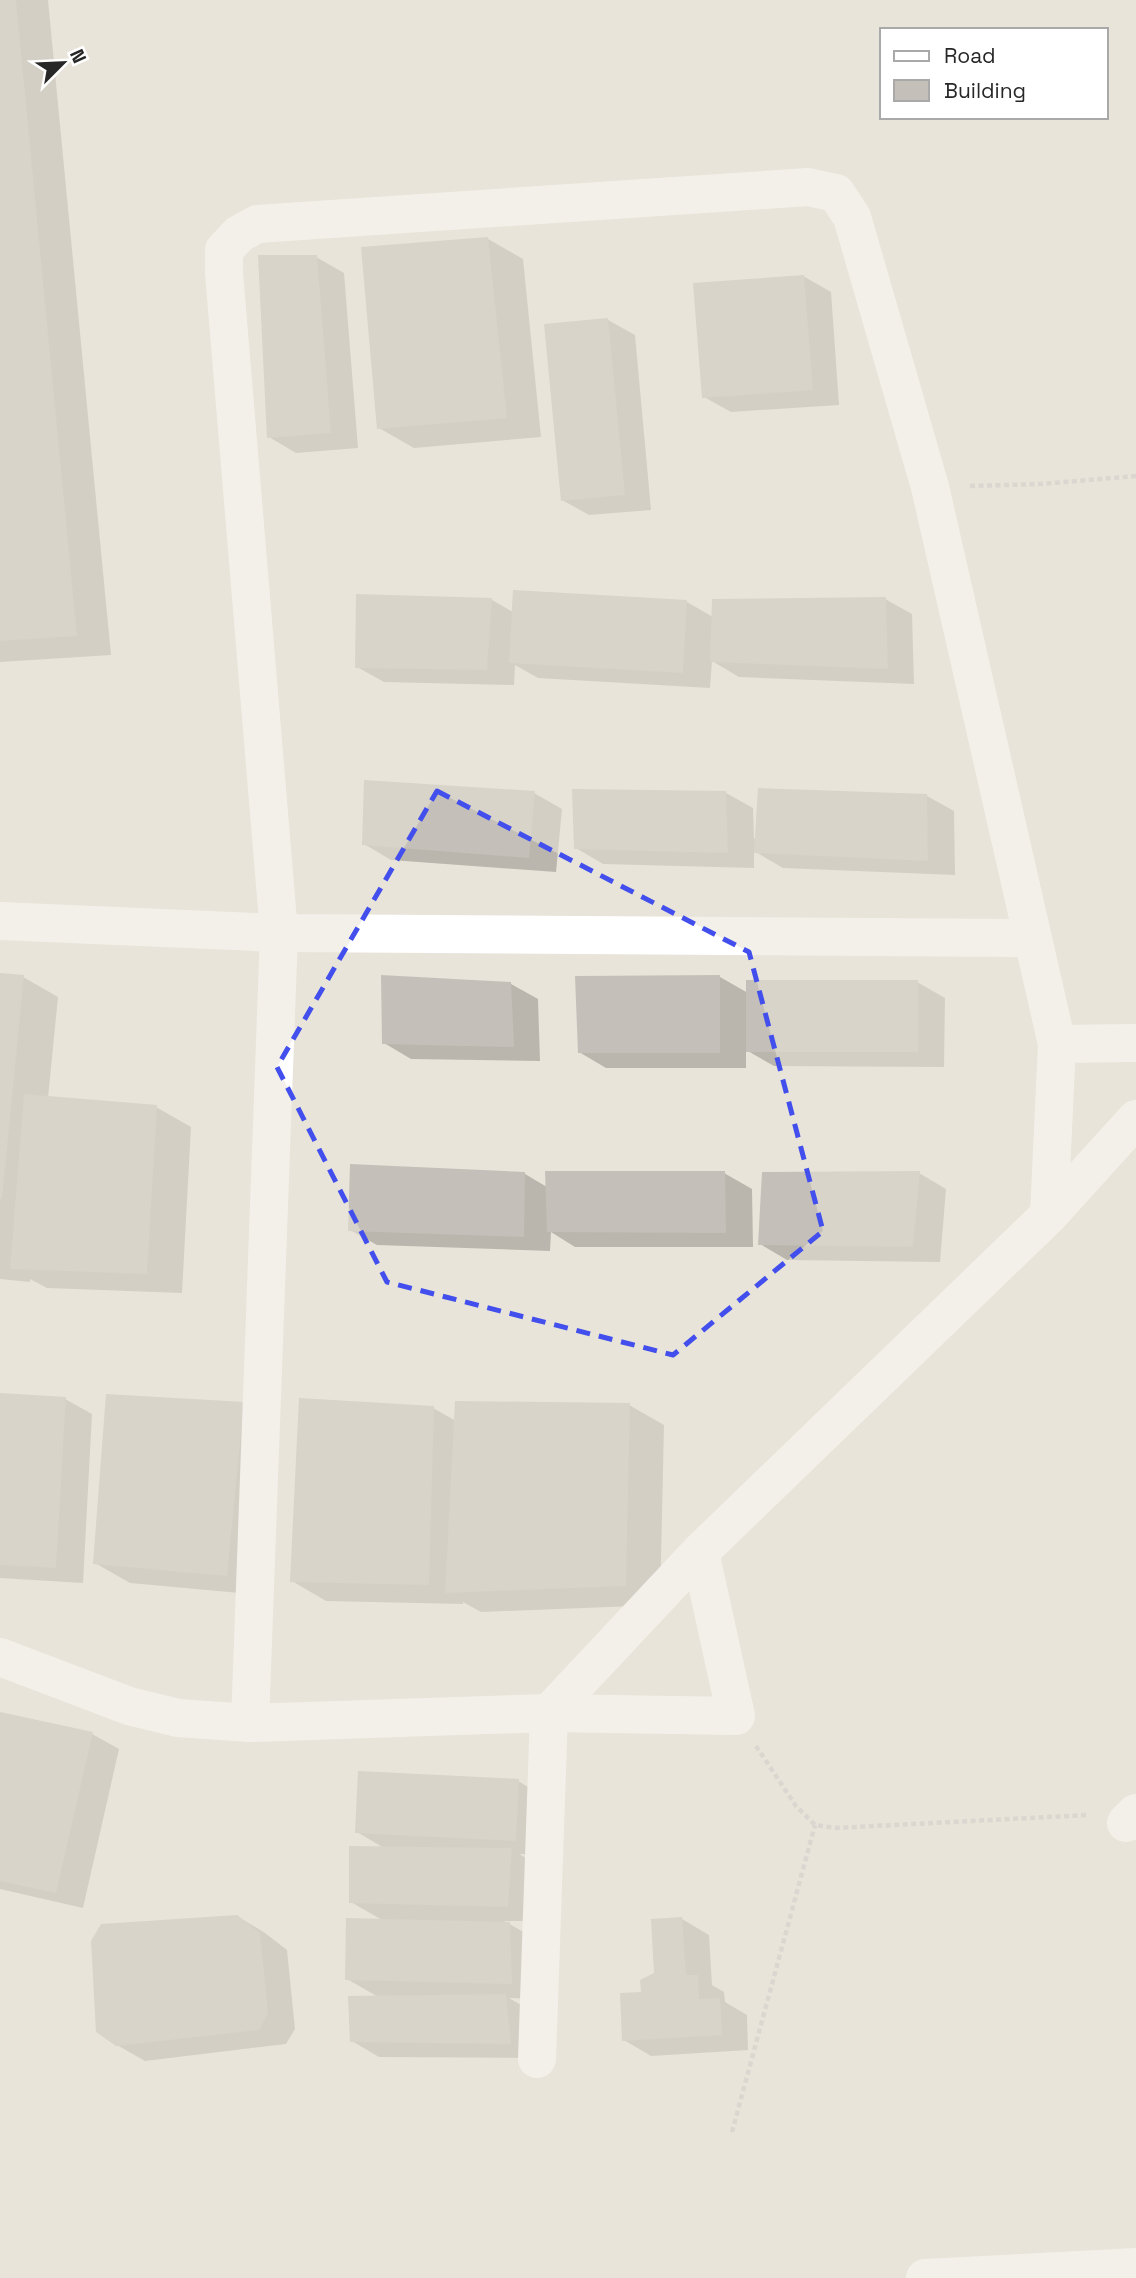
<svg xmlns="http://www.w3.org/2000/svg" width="1136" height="2278" font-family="'Space Grotesk',sans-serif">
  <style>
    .shadow { fill: #0003 }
    .building { fill: #c4c0b9 }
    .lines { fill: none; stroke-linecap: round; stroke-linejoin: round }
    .path { stroke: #c7c7c7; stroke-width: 4.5; stroke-dasharray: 5 3.5; stroke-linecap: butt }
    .minor { stroke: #fff; stroke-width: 38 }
    .marked { fill: none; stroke: #424fed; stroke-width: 5; stroke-dasharray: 14 9; stroke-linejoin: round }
  </style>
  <rect width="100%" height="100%" fill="#e9e4d9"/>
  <g class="shadow">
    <polygon points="0,0 48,0 111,655 0,662"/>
    <polygon points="488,239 523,259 541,437 414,448 379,428"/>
    <polygon points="316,257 344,273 358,448 296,453 269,437"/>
    <polygon points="803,276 831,292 839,405 731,412 704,397"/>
    <polygon points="608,320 635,335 651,510 589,515 562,500"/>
    <polygon points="514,592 687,602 713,617 885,599 912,614 914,684 739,677 712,661 710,688 538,678 515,665 514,685 384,682 357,667 492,600 513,612"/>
    <polygon points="534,793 562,809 556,872 391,860 364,844"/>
    <polygon points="726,793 753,808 754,839 927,796 954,811 955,875 783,868 754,851 754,868 603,864 576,848"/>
    <polygon points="0,975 23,977 58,997 48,1098 156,1107 191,1127 182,1293 47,1288 30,1279 30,1282 0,1279"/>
    <polygon points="720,977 748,993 917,982 945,998 944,1067 774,1066 746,1050 746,1068 606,1068 579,1052"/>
    <polygon points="511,984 538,999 540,1061 411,1059 384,1043"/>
    <polygon points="724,1173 752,1189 753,1247 575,1247 551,1232 550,1251 377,1245 350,1230 525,1174 547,1187"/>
    <polygon points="919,1173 946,1189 940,1262 787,1260 760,1244"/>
    <polygon points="0,1395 65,1399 92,1414 83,1583 0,1578"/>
    <polygon points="243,1403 262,1595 130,1583 95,1563"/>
    <polygon points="629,1405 664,1425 660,1605 481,1612 463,1602 463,1604 326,1601 292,1581 433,1408 456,1421"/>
    <polygon points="0,1714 92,1734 119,1749 83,1908 0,1889"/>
    <polygon points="518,1781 545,1797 543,1855 519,1854 539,1865 535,1921 504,1921 536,1939 539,1999 509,1998 533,2012 537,2058 379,2057 352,2041 380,1998 347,1979 382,1920 351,1902 384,1848 357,1832"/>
    <polygon points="237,1916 265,1933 287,1950 295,2029 286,2044 145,2061 117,2045"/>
    <polygon points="682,1919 709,1935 712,1985 724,1992 725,2002 747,2015 748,2050 651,2056 624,2040 643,1994 656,1974"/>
  </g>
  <g class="building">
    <polygon points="0,0 16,0 77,636 0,641"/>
    <polygon points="488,237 507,418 377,429 361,247"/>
    <polygon points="258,255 317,255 331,433 267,438"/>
    <polygon points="804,275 813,390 702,398 693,283"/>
    <polygon points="608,318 625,495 561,501 544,324"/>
    <polygon points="513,590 687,600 683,673 509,663"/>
    <polygon points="356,594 492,598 487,670 355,668"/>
    <polygon points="886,597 888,669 710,662 712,599"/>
    <polygon points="364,780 535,791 529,858 362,845"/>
    <polygon points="758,788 927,794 928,861 754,853"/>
    <polygon points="572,789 726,791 728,853 574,849"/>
    <polygon points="0,973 24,975 2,1199 0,1199"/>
    <polygon points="381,975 511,982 514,1047 382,1044"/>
    <polygon points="720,975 720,1053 578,1053 575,976"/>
    <rect x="746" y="980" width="172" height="72"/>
    <polygon points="24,1094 157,1105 147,1274 10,1269"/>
    <polygon points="350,1164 525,1172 524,1237 348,1231"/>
    <polygon points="545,1171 725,1171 726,1233 547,1232"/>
    <polygon points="920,1171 913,1247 758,1245 762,1172"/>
    <polygon points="0,1393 66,1397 56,1568 0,1565"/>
    <polygon points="106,1394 244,1402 227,1576 93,1564"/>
    <polygon points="299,1398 434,1406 429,1585 290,1582"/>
    <polygon points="455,1401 630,1403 626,1586 445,1593"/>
    <polygon points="0,1712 93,1732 56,1893 0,1881"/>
    <polygon points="358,1771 519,1779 516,1841 355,1833"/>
    <polygon points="349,1846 512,1848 508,1907 349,1903"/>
    <polygon points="237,1915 260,1933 268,2013 259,2030 116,2046 96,2032 91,1941 101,1924"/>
    <polygon points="682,1917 686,1975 698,1975 699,1999 720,1998 722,2035 622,2041 620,1993 641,1992 640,1980 654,1973 651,1919"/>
    <polygon points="346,1918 510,1922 512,1984 345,1980"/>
    <polygon points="506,1994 511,2044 350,2042 348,1996"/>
  </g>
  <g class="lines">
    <g class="path">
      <polyline points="970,486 1041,484 1136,476"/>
      <polyline points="756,1746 796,1806 815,1825 836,1828 1088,1815"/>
      <polyline points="732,2132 815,1825"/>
    </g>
    <g class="minor">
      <polyline points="0,921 279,933 250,1723"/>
      <polyline points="1033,938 279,933 224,273 224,250 239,234 257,224 808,187 836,193 852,217 930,487 1057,1044 1136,1043"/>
      <polyline points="1049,1215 1057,1044"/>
      <polyline points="0,1657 129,1706 178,1718 250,1723 549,1713 736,1716 700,1552"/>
      <polyline points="1126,1823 1136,1813"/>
      <polyline points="537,2059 549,1713 700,1552 1049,1215 1136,1119"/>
      <polyline points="925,2278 1136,2267"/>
    </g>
  </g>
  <path d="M0 0H1136V2278H0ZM437,791l312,161 74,279 -150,124 -286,-73 -110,-215z" fill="#e9e4d9" fill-opacity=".55" fill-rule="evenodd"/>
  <path class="marked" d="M437,791l312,161 74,279 -150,124 -286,-73 -110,-215z"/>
  <rect x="880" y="28" width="228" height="91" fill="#ffffff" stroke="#a9a9a9" stroke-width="2"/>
  <rect x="894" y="51" width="35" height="10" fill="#ffffff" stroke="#a9a9a9" stroke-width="2"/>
  <text x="944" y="63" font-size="21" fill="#272727">Road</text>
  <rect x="894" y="80" width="35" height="21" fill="#c4c0b9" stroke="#a9a9a9" stroke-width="2"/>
  <text x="944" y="98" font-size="21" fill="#272727">Building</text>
  <g transform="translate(63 63) rotate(66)" stroke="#ffffff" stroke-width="5" paint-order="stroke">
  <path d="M0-5L12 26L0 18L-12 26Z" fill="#272727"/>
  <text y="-10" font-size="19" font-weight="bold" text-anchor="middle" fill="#272727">N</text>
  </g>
</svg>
